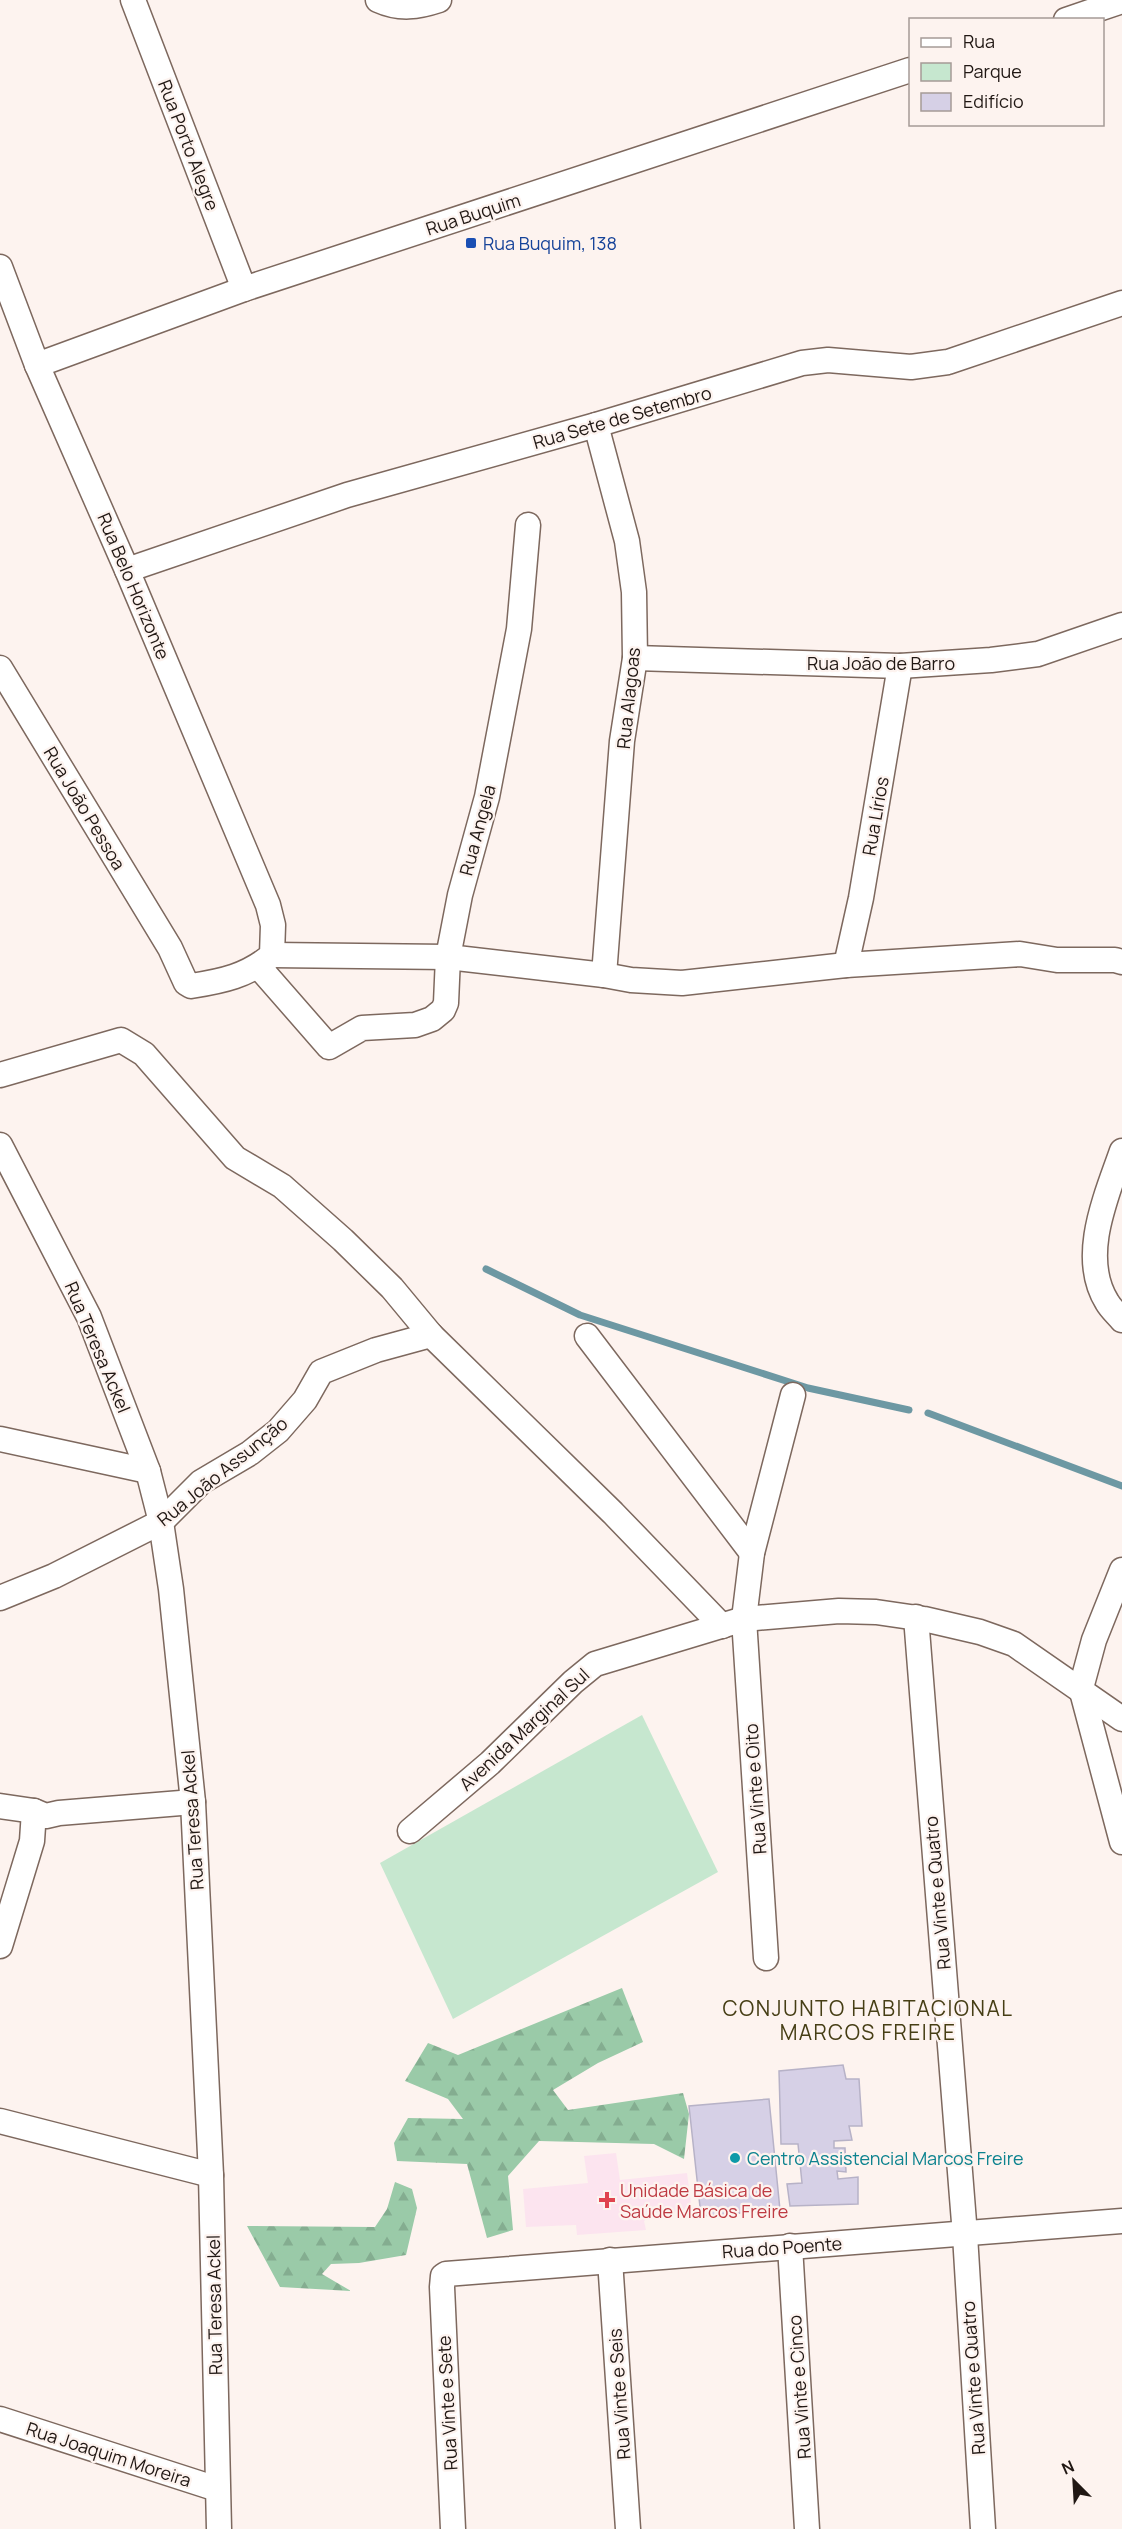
<svg xmlns="http://www.w3.org/2000/svg" width="1122" height="2529" font-family="Manrope,sans-serif">
  <style>
    .medical { fill: #fce4ef }
    .forest { fill: url(#forest-firs) }
    .park { fill: #c6e7cf }
    .lines { fill: none; stroke-linecap: round; stroke-linejoin: round }
    .stream { stroke: #6d98a3; stroke-width: 7 }
    .building { fill: #d6d0e6; stroke: #b7b2c7; stroke-width: 1.5 }
    .minor-casing { stroke: #7d685e; stroke-width: 27 }
    .minor { stroke: #fff; stroke-width: 24 }
    .transit-dot { fill: #1a4fb4; stroke: #fdf3ef; stroke-width: 2 }
    .culture-dot { fill: #0f9aa8; stroke: #fdf3ef; stroke-width: 2 }
    .health-dot { fill: #e0444e; stroke: #fdf3ef; stroke-width: 2 }
    .labels { text-anchor: middle; dominant-baseline: central; stroke-width: 4.5; stroke-linejoin: round; paint-order: stroke }
    .street-label { font-size: 18px; fill: #201713; stroke: #fdf3ef }
    .transit-label { font-size: 18px; fill: #164399; stroke: #fdf3ef; text-anchor: start }
    .culture-label { font-size: 18px; fill: #0d838f; stroke: #fdf3ef; text-anchor: start }
    .health-label { font-size: 18px; fill: #be3a42; stroke: #fdf3ef; text-anchor: start }
    .quarter-label { font-size: 21px; letter-spacing: 1.5px; fill: #463e15; stroke: #fdf3ef }
  </style>
  <defs>
    <pattern id="forest-firs" width="22" height="20" patternUnits="userSpaceOnUse" patternTransform="scale(1.5)"><rect width="22" height="20" fill="#9acaa8"/><path d="M5 1l3.5 6h-7zM16 11l3.5 6h-7z" fill="#84ad90"/></pattern>
  </defs>
  <rect width="100%" height="100%" fill="#fdf3ef"/>
  <polygon class="medical" points="616,2153 620,2180 687,2173 692,2211 654,2213 644,2221 646,2230 577,2235 576,2225 526,2227 523,2189 588,2183 584,2156"/>
  <g class="forest">
    <polygon points="622,1988 643,2042 598,2063 553,2090 568,2110 683,2093 689,2114 684,2159 654,2144 539,2141 508,2176 513,2230 487,2238 467,2164 397,2161 394,2143 408,2118 463,2119 448,2099 405,2081 428,2043 458,2055"/>
    <polygon points="395,2182 412,2189 417,2208 406,2255 359,2263 331,2264 322,2274 351,2291 280,2287 247,2226 375,2227 387,2209"/>
  </g>
  <polygon class="park" points="642,1715 718,1872 453,2019 380,1863"/>
  <g class="lines">
    <g class="stream">
      <polyline points="486,1269 580,1315 808,1388 909,1410"/>
      <polyline points="928,1413 1122,1486"/>
    </g>
  </g>
  <g class="building">
    <polygon points="843,2065 846,2079 859,2079 862,2126 849,2126 852,2140 834,2141 834,2148 845,2148 846,2172 837,2171 838,2179 858,2177 858,2204 790,2206 787,2184 802,2183 798,2144 781,2144 779,2071"/>
    <polygon points="769,2099 780,2210 701,2216 689,2106"/>
  </g>
  <g class="lines">
    <g class="minor-casing">
      <g id="minor">
        <polyline points="133,0 244,289"/>
        <path d="M378,0c22,10 40,7 61,0"/>
        <polyline points="1066,20 1122,1"/>
        <path d="M0,267l37,98 90,205 141,335 5,20 -1,30c-25,21 -49,26 -81,31l-5,-3 -16,-35 -170,-280"/>
        <polyline points="37,365 244,289 910,70"/>
        <polyline points="596,425 627,541 634,592 635,658 622,741 604,975"/>
        <polyline points="127,570 347,495 596,425 802,363 828,360 911,367 948,362 1122,303"/>
        <polyline points="635,658 900,666 991,660 1038,654 1122,625"/>
        <polyline points="272,955 448,957 604,975 631,980 682,983 846,965 1020,954 1057,960 1115,960 1122,962"/>
        <polyline points="846,965 861,898 900,666"/>
        <polyline points="259,967 329,1047 362,1028 415,1025 432,1019 443,1010 446,1003 448,957 460,895 487,797 519,629 528,525"/>
        <polyline points="0,1075 121,1040 144,1054 235,1158 282,1186 343,1240 392,1288 431,1335 613,1513 722,1626"/>
        <polyline points="0,1145 89,1317 148,1471 161,1522 171,1589 193,1802 211,2175 219,2529"/>
        <path d="M1122,1151c-16,46 -43,106 -15,151 4,7 10,12 15,18"/>
        <polyline points="587,1336 752,1553"/>
        <polyline points="0,1439 148,1471"/>
        <polyline points="1122,1570 1094,1640 1081,1688 1122,1842"/>
        <polyline points="0,1598 54,1576 161,1522 201,1482 250,1453 278,1431 305,1400 321,1372 376,1350 431,1335"/>
        <polyline points="916,1617 965,2235 983,2529"/>
        <polyline points="0,1806 34,1811"/>
        <polyline points="410,1831 490,1763 573,1682 595,1664 744,1619 839,1611 876,1612 924,1619 980,1632 1014,1644 1122,1719"/>
        <polyline points="0,1946 32,1841 34,1811 46,1816 59,1813 193,1802"/>
        <polyline points="766,1958 744,1619 752,1553 793,1395"/>
        <polyline points="0,2121 211,2175"/>
        <polyline points="790,2246 807,2529"/>
        <polyline points="610,2260 628,2529"/>
        <polyline points="0,2419 217,2489"/>
        <polyline points="453,2529 442,2287 443,2276 446,2274 1122,2221"/>
      </g>
    </g>
    <use href="#minor" class="minor"/>
  </g>
  <rect class="transit-dot" x="465" y="237" width="12" height="12" rx="3"/>
  <circle class="culture-dot" cx="735" cy="2158" r="6"/>
  <path class="health-dot" d="M604 2191h6v6h6v6h-6v6h-6v-6h-6v-6h6z"/>
  <g class="labels">
    <g class="street-label">
      <text transform="translate(189 145) rotate(69)">Rua Porto Alegre</text>
      <text transform="translate(473 214) rotate(-18)">Rua Buquim</text>
      <text transform="translate(622 417) rotate(-16)">Rua Sete de Setembro</text>
      <text transform="translate(134 586) rotate(67)">Rua Belo Horizonte</text>
      <text x="881" y="663">Rua João de Barro</text>
      <text transform="translate(628 698) rotate(-84)">Rua Alagoas</text>
      <text transform="translate(85 808) rotate(59)">Rua João Pessoa</text>
      <text transform="translate(875 816) rotate(-80)">Rua Lírios</text>
      <text transform="translate(477 830) rotate(-75)">Rua Angela</text>
      <text transform="translate(98 1347) rotate(67)">Rua Teresa Ackel</text>
      <text transform="translate(222 1471) rotate(-39)">Rua João Assunção</text>
      <text transform="translate(524 1729) rotate(-43)">Avenida Marginal Sul</text>
      <text transform="translate(755 1789) rotate(-94)">Rua Vinte e Oito</text>
      <text transform="translate(192 1820) rotate(-94)">Rua Teresa Ackel</text>
      <text transform="translate(937 1893) rotate(-95)">Rua Vinte e Quatro</text>
      <text transform="translate(782 2247) rotate(-4)">Rua do Poente</text>
      <text transform="translate(214 2305) rotate(-91)">Rua Teresa Ackel</text>
      <text transform="translate(973 2378) rotate(-94)">Rua Vinte e Quatro</text>
      <text transform="translate(799 2387) rotate(-94)">Rua Vinte e Cinco</text>
      <text transform="translate(619 2394) rotate(-94)">Rua Vinte e Seis</text>
      <text transform="translate(447 2403) rotate(-93)">Rua Vinte e Sete</text>
      <text transform="translate(109 2454) rotate(18)">Rua Joaquim Moreira</text>
    </g>
    <g class="transit-label">
      <text x="483" y="243">Rua Buquim, 138</text>
    </g>
    <g class="culture-label">
      <text x="747" y="2158">Centro Assistencial Marcos Freire</text>
    </g>
    <g class="health-label">
      <text x="620" y="2190">Unidade Básica de<tspan x="620" dy="21">Saúde Marcos Freire</tspan></text>
    </g>
    <g class="quarter-label">
      <text x="868" y="2008">CONJUNTO HABITACIONAL<tspan x="868" dy="24">MARCOS FREIRE</tspan></text>
    </g>
  </g>
  <rect x="909" y="18" width="195" height="108" fill="#fdf3ef" stroke="#a59b97" stroke-width="1.5"/>
  <rect x="921" y="38" width="30" height="9" fill="#ffffff" stroke="#a59b97" stroke-width="1.5"/>
  <text x="963" y="48" font-size="18" fill="#201713">Rua</text>
  <rect x="921" y="63" width="30" height="18" fill="#c6e7cf" stroke="#a59b97" stroke-width="1.5"/>
  <text x="963" y="78" font-size="18" fill="#201713">Parque</text>
  <rect x="921" y="93" width="30" height="18" fill="#d6d0e6" stroke="#a59b97" stroke-width="1.5"/>
  <text x="963" y="108" font-size="18" fill="#201713">Edifício</text>
  <g transform="translate(1074 2481) rotate(336)" stroke="#fdf3ef" stroke-width="4.5" paint-order="stroke">
  <path d="M0-4.5L10 22L0 15L-10 22Z" fill="#201713"/>
  <text y="-9" font-size="16" font-weight="bold" text-anchor="middle" fill="#201713">N</text>
  </g>
</svg>
